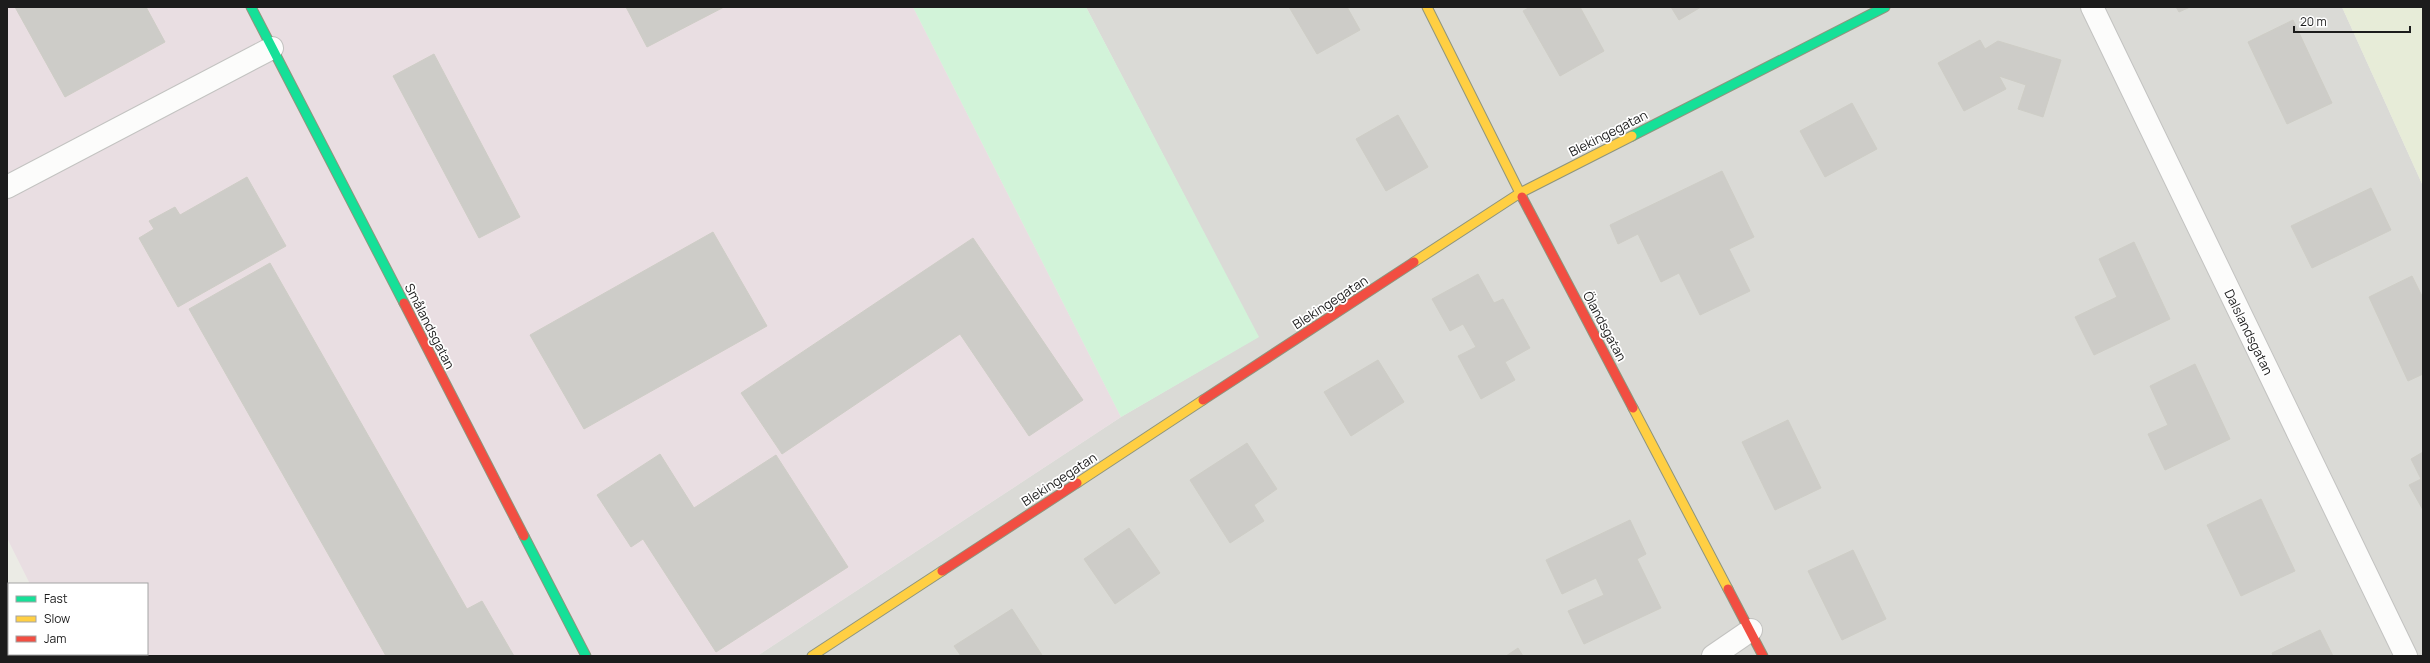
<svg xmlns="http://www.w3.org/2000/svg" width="2430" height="663" font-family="Manrope,sans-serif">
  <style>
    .residential { fill: #dadad6 }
    .industrial { fill: #e9dee2 }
    .farmland { fill: #e7ecd8 }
    .park { fill: #d2f3d9 }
    .building { fill: #cdccc8; stroke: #cecdc6 }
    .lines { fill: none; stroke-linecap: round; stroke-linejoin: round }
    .lane-casing { stroke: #c3c3c1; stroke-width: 24 }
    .street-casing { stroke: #c3c3c1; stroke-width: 24 }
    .fast-casing { stroke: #8e957d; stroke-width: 11 }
    .slow-casing { stroke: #8e957d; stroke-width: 11 }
    .jam-casing { stroke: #8e957d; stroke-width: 11 }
    .lane { stroke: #fcfcfb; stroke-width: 22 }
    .street { stroke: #fcfcfb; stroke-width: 22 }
    .fast { stroke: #16e098; stroke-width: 9 }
    .slow { stroke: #ffcf43; stroke-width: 9 }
    .jam { stroke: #f24e42; stroke-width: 9 }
    .labels { text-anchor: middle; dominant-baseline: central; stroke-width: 3.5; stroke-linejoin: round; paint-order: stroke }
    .street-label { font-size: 13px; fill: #1c1c1c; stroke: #fff }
  </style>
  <rect width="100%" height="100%" fill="#ebebe5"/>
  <polygon class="residential" points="1086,7 2342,7 2423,186 2423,656 757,656 1121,417 1258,337"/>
  <polygon class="industrial" points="7,7 913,7 1121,417 757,656 65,656 64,654 147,654 147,584 30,584 7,538"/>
  <polygon class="farmland" points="2342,7 2423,7 2423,186"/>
  <polygon class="park" points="913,7 1086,7 1259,337 1121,417"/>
  <g class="building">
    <polygon points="15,7 146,7 165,42 65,97"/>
    <polygon points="626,7 724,7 647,47"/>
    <polygon points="1289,7 1347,7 1360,30 1317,54"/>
    <polygon points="1530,7 1580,7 1604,51 1560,76 1523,11"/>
    <polygon points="1671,7 1701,7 1679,20"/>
    <polygon points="2176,7 2190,7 2179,12"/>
    <polygon points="2293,20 2332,103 2287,124 2248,42"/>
    <polygon points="1980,40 1985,49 1998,41 2061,60 2043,117 2018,109 2026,85 1999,76 2006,89 1964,111 1938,63"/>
    <polygon points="434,54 520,217 479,238 393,76"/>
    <polygon points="1852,103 1877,149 1825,177 1800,131"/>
    <polygon points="1398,115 1428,167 1386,191 1356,139"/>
    <polygon points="1722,171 1754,237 1729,249 1750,291 1700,315 1679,273 1661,282 1638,234 1618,244 1610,225"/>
    <polygon points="247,177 286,246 178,307 139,238 154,229 149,221 175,207 180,215"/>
    <polygon points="2371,188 2391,230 2312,268 2291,226"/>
    <polygon points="713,232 767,326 584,429 530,335"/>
    <polygon points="973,238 1083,400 1029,436 960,334 782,454 741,393"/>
    <polygon points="2134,242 2170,319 2094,355 2075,317 2117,297 2099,259"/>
    <polygon points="270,263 467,609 482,601 514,656 386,656 189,309"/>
    <polygon points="1478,274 1494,303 1503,299 1530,348 1505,362 1515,380 1481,399 1458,356 1476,347 1463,324 1450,331 1432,299"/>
    <polygon points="2412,276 2423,298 2423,374 2408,381 2369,297"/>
    <polygon points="1378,360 1404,402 1351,436 1324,392"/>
    <polygon points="2195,364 2230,439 2165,470 2148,434 2168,425 2150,386"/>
    <polygon points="1788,420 1821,488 1775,510 1742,442"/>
    <polygon points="1247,443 1277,489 1254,505 1264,521 1230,543 1190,480"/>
    <polygon points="2423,452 2423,510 2409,485 2421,479 2411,459"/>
    <polygon points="660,454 694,508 776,455 848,567 716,652 643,539 631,547 597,495"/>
    <polygon points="2261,499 2295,571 2241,596 2207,525"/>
    <polygon points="1630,520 1646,554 1637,559 1661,608 1584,644 1568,611 1604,595 1596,578 1562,594 1546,560"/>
    <polygon points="1129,528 1160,573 1115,604 1084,559"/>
    <polygon points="1853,550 1886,619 1842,640 1808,571"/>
    <polygon points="1012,609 1042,655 961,656 954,646"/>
    <polygon points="2320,630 2333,656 2273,656 2272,653"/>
    <polygon points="1518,648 1523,656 1506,656"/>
  </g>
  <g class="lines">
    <g class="lane-casing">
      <polyline id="lane" points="7,187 272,48"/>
    </g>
    <g class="street-casing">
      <g id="street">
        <polyline points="2092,7 2406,656"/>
        <polyline points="7,609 9,613"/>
        <polyline points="30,654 31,656"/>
        <polyline points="1713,656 1751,630"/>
      </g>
    </g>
    <g class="fast-casing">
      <g id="fast">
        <polyline points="251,7 404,303"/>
        <polyline points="1632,136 1885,7"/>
        <polyline points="524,536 586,656"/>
      </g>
    </g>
    <g class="slow-casing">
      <g id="slow">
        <polyline points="1427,7 1522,197"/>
        <polyline points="1414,262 1520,193 1632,136"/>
        <polyline points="1633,408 1728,589"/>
        <polyline points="1077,483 1203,400"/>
        <polyline points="812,656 942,571"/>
      </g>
    </g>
    <g class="jam-casing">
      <g id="jam">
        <polyline points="1522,197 1633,408"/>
        <polyline points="404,303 524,536"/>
        <polyline points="1203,400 1414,262"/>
        <polyline points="942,571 1077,483"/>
        <polyline points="1728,589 1763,656"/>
      </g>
    </g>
    <use href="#lane" class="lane"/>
    <use href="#street" class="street"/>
    <use href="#fast" class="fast"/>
    <use href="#slow" class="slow"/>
    <use href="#jam" class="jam"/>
  </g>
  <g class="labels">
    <g class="street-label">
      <text transform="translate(1608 133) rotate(-27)">Blekingegatan</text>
      <text transform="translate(1330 302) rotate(-33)">Blekingegatan</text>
      <text transform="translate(430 326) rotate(63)">Smålandsgatan</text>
      <text transform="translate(1605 326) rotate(62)">Ölandsgatan</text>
      <text transform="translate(2249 332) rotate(64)">Dalslandsgatan</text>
      <text transform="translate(1059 479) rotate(-33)">Blekingegatan</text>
    </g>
  </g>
  <rect width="2430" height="663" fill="none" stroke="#1c1c1c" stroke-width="16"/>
  <rect x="8" y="583" width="140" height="72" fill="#ffffff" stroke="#a4a4a4"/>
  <rect x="16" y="596" width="20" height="6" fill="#16e098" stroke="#a4a4a4"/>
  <text x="44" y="603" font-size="12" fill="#1c1c1c">Fast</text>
  <rect x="16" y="616" width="20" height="6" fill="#ffcf43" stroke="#a4a4a4"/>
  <text x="44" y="623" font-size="12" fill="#1c1c1c">Slow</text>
  <rect x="16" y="636" width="20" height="6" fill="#f24e42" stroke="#a4a4a4"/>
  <text x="44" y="643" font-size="12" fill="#1c1c1c">Jam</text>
  <path d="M2294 26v6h116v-6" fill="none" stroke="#1c1c1c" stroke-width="2"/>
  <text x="2300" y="26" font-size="12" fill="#1c1c1c" stroke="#ffffff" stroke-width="3" paint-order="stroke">20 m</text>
</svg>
